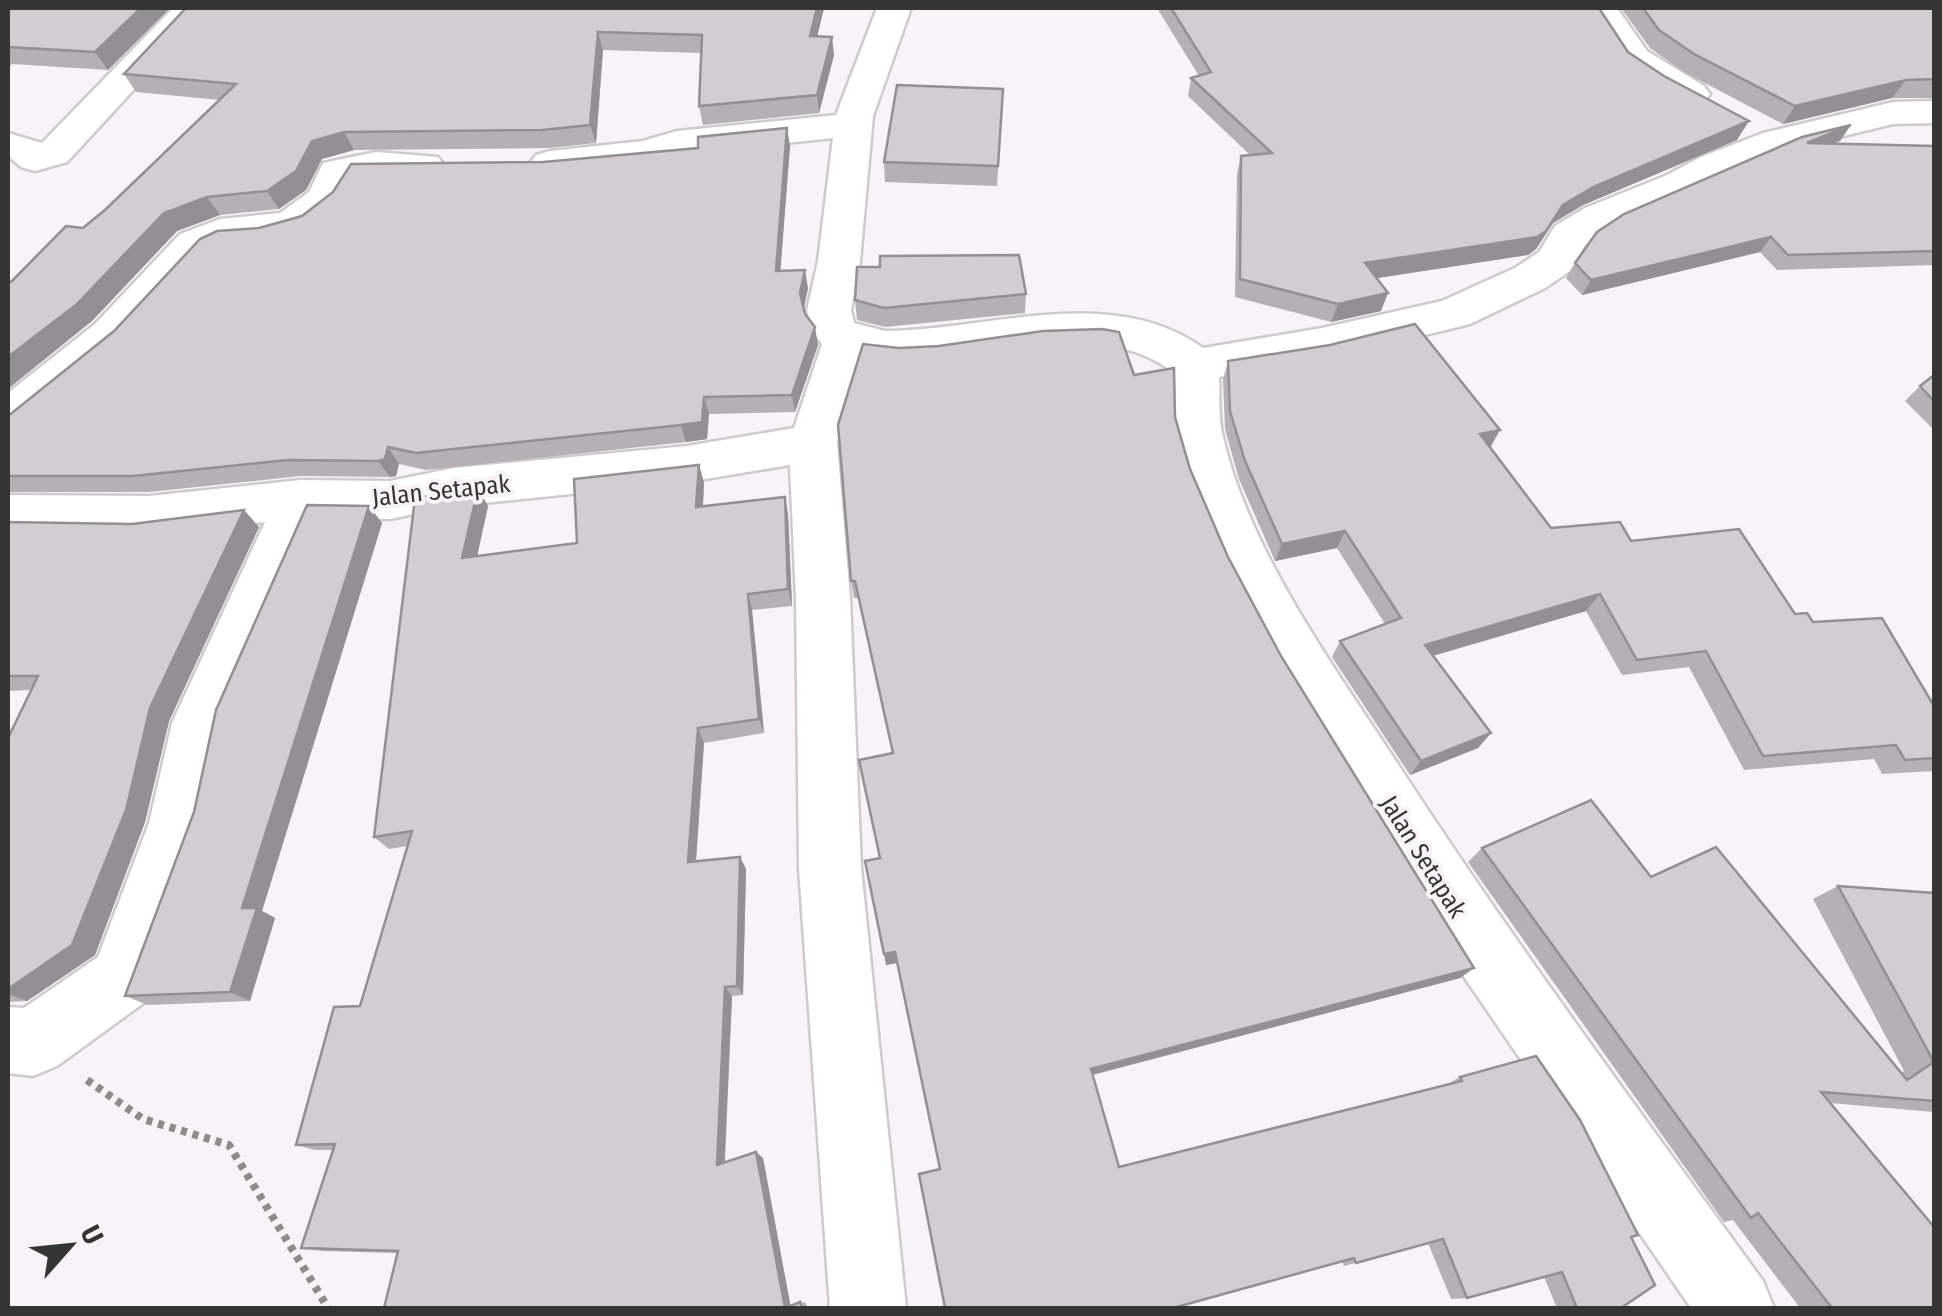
<svg xmlns="http://www.w3.org/2000/svg" width="1942" height="1316" font-family="'Fira Sans Condensed',sans-serif">
  <style>
    .lines { fill: none; stroke-linecap: round; stroke-linejoin: round }
    .minor-casing { stroke: #cecbce; stroke-width: 5 }
    .path { stroke: #8e8b8d; stroke-width: 8; stroke-dasharray: 6 6; stroke-linecap: butt }
    .minor { fill: #fff; fill-rule: evenodd }
    .wall { fill: #b4b0b3 }
    .shaded-wall { fill: #929092 }
    .building { fill: #d1cdd0; stroke: #929092; stroke-width: 2.5 }
    .labels { text-anchor: middle; dominant-baseline: central; stroke-width: 8; stroke-linejoin: round; paint-order: stroke }
    .street-label { font-size: 25px; fill: #363536; stroke: #f7f3f6 }
  </style>
  <rect width="100%" height="100%" fill="#f7f3f6"/>
  <g class="lines">
    <g class="minor-casing">
      <g id="minor">
        <polygon points="173,8 209,8 67,162 35,171 21,167 8,156 8,133 42,143"/>
        <path d="M877,8h34l-38,108 -13,145 -9,49 3,13 31,8c102,0 226,-49 318,17l119,-20 120,-27 73,-33 24,-16 16,-26 30,-18 80,-32 36,-19 62,-24 130,-31 41,-1v22l-41,1 -103,25 -61,24 -36,21 -80,32 -27,18 -16,27 -25,17 -75,36 -148,36 -103,17c1,19 -1,42 4,60 26,115 114,234 178,332 114,175 239,343 362,512l11,27h-83l-248,-362 -166,-276 -51,-97 -37,-87 -15,-51 -1,-63c-91,-68 -212,10 -311,-13l-25,84 13,155 11,270 45,440h-76l-31,-440 -3,-270 -6,-133 -103,17 -233,24 -64,13 -72,-1 -88,205 -21,100 -64,179 -88,64 -24,10 -25,-3v-66l16,1 74,-51 51,-134 23,-100 93,-201 -116,14 -141,-2v-39l141,1 152,-16 89,1 64,-13 233,-22 107,-18 28,-84 -10,-13 -5,-21 11,-49 15,-123 -153,16 -34,10 -96,11 -14,-4 -6,-8 6,-8 14,-4 93,-10 34,-10 159,-16z"/>
        <path d="M1583,8h34l30,43 57,35 6,8 -6,8c-23,6 -70,-21 -85,-39 -14,-17 -24,-37 -36,-55z"/>
        <path d="M376,152l62,5 6,8 -6,8c-28,7 -56,2 -84,8 -29,76 -91,46 -144,73l-83,92 -102,84 -17,5v-42l87,-69 85,-90 40,-15 60,-6 29,-21 14,-29z"/>
      </g>
    </g>
    <polyline class="path" points="87,1080 143,1119 229,1145 328,1308"/>
    <use href="#minor" class="minor"/>
  </g>
  <g class="wall">
    <polygon points="8,8 170,8 108,70 12,64 8,69"/>
    <polygon points="186,8 824,8 817,36 834,55 819,113 703,125 699,106 701,53 603,50 596,143 549,148 354,150 322,159 306,190 279,209 220,215 177,231 92,321 11,282 106,209 220,100 136,92 124,74"/>
    <polygon points="1157,8 1599,8 1628,52 1737,140 1583,205 1553,223 1536,249 1528,255 1377,278 1381,311 1331,322 1235,297 1237,174 1241,156 1250,155 1188,96 1191,78 1199,76"/>
    <polygon points="1621,8 1934,8 1934,98 1892,98 1783,124 1684,72 1650,48"/>
    <polygon points="1003,89 997,186 885,182 884,162"/>
    <polygon points="1840,141 1832,144 1934,146 1934,265 1777,270 1760,252 1582,295 1566,278 1575,263 1597,232"/>
    <polygon points="790,146 780,271 808,288 804,308 818,345 795,412 709,414 707,439 686,442 426,470 399,464 396,476 390,477 301,476 149,492 8,492 8,416 259,228 543,162"/>
    <polygon points="1026,294 1025,313 885,327 857,320 855,300"/>
    <polygon points="1228,361 1490,448 1551,528 1631,541 1813,622 1934,706 1934,771 1882,774 1874,759 1744,770 1689,667 1622,675 1586,611 1433,656 1491,733 1478,748 1410,775 1332,657 1340,641 1385,624 1337,548 1275,561 1239,479 1225,429 1223,380"/>
    <polygon points="1134,375 1175,417 1190,469 1228,557 1281,656 1474,968 1460,978 1093,1075 1119,1167 1446,1085 1460,1077 1631,1237 1621,1308 1557,1308 1544,1277 1467,1298 1451,1299 1428,1243 1344,1266 1342,1261 940,1169 897,963 886,965 892,753 858,598 854,598 851,581"/>
    <polygon points="1934,375 1934,430 1905,401 1920,386"/>
    <polygon points="699,465 704,483 703,506 785,497 788,514 792,606 752,610 764,733 704,743 696,861 740,857 746,869 743,995 732,996 725,1163 756,1152 763,1158 790,1306 800,1302 806,1303 807,1308 384,1308 397,1253 322,1251 301,1248 333,1150 315,1150 296,1145 334,1007 360,1006 408,846 389,849 374,837 415,498 478,489 488,506 477,556 577,543 574,479"/>
    <polygon points="369,506 382,523 262,911 275,918 250,1001 148,1005 125,996"/>
    <polygon points="8,522 259,527 169,721 145,822 95,955 27,1001 8,1002 8,738 31,690 8,691"/>
    <polygon points="1482,848 1651,877 1901,1073 1904,1071 1813,899 1838,886 1934,893 1934,1112 1830,1103 1934,1308 1800,1308 1733,1220 1724,1222 1468,862"/>
  </g>
  <g class="shaded-wall">
    <polygon points="141,8 170,8 108,70 95,52"/>
    <polygon points="817,8 824,8 813,54 810,36"/>
    <polygon points="598,32 603,50 596,143 590,125"/>
    <polygon points="832,37 834,55 819,113 817,95"/>
    <polygon points="1906,80 1892,98 1783,124 1795,106"/>
    <polygon points="1749,121 1737,140 1583,205 1553,223 1536,249 1528,255 1358,281 1365,263 1563,205 1593,187"/>
    <polygon points="1851,125 1840,141 1796,158 1807,143"/>
    <polygon points="787,128 790,146 779,289 776,271"/>
    <polygon points="344,132 354,150 322,159 306,190 279,209 267,191 312,141"/>
    <polygon points="207,197 220,215 177,231 92,321 8,389 8,357 164,213"/>
    <polygon points="1771,237 1760,252 1582,295 1591,280"/>
    <polygon points="805,270 808,288 803,311 800,293"/>
    <polygon points="1388,293 1381,311 1331,322 1338,304"/>
    <polygon points="815,327 818,345 795,412 792,395"/>
    <polygon points="704,397 709,414 707,439 686,442 681,425"/>
    <polygon points="1500,430 1490,448 1480,434"/>
    <polygon points="388,447 399,464 396,476 390,477 378,461"/>
    <polygon points="699,465 704,483 702,524 696,507"/>
    <polygon points="478,489 488,506 473,575 462,558"/>
    <polygon points="785,497 788,514 792,606 788,589"/>
    <polygon points="369,506 382,523 262,911 275,918 250,1001 230,992 242,908"/>
    <polygon points="244,510 259,527 169,721 145,822 95,955 27,1001 8,994 8,989 150,708"/>
    <polygon points="1345,531 1337,548 1275,561 1282,544"/>
    <polygon points="748,594 752,610 764,733 759,719"/>
    <polygon points="1600,594 1586,611 1414,661 1425,645"/>
    <polygon points="698,728 704,743 695,874 688,862"/>
    <polygon points="1491,733 1478,748 1410,775 1421,761"/>
    <polygon points="740,857 746,869 743,995 737,986"/>
    <polygon points="895,952 897,963 886,965 884,954"/>
    <polygon points="1474,968 1460,978 1087,1076 1091,1069"/>
    <polygon points="725,987 732,996 724,1170 717,1165"/>
    <polygon points="756,1152 763,1158 791,1308 785,1308"/>
  </g>
  <g class="building">
    <polygon points="8,8 141,8 95,52 8,47"/>
    <polygon points="186,8 817,8 810,36 832,37 817,95 699,106 702,35 598,32 590,125 542,130 344,132 312,141 296,171 267,191 207,197 164,213 77,304 8,357 8,281 11,282 66,226 83,228 106,209 236,84 124,74"/>
    <polygon points="1171,8 1599,8 1628,52 1664,76 1749,121 1593,187 1563,205 1546,231 1537,237 1365,263 1388,293 1338,304 1240,279 1241,156 1272,153 1191,78 1211,72"/>
    <polygon points="1643,8 1934,8 1934,79 1906,80 1795,106 1694,54 1659,30"/>
    <polygon points="897,85 1003,89 998,166 884,162"/>
    <polygon points="1851,125 1807,143 1934,146 1934,251 1788,255 1771,237 1591,280 1575,263 1597,232 1624,214 1802,137"/>
    <polygon points="787,128 776,271 805,270 800,293 805,314 815,327 792,395 704,397 702,422 681,425 416,453 388,447 385,459 378,461 288,460 133,476 8,476 8,416 114,331 200,239 217,231 259,228 302,216 333,192 351,164 543,162 698,148 698,137"/>
    <polygon points="1019,255 1026,294 884,308 855,300 857,267 880,267 880,256"/>
    <polygon points="1415,324 1500,430 1480,434 1551,528 1620,522 1631,541 1739,529 1795,614 1807,613 1813,622 1882,618 1934,706 1934,758 1905,760 1896,745 1763,756 1706,651 1637,660 1600,594 1425,645 1491,733 1421,761 1340,641 1401,618 1345,531 1282,544 1245,461 1230,411 1228,361 1330,345"/>
    <polygon points="1102,329 1119,332 1134,375 1174,368 1175,417 1190,469 1228,557 1281,656 1474,968 1091,1069 1119,1167 1462,1081 1460,1077 1536,1056 1580,1120 1638,1235 1631,1237 1655,1285 1621,1308 1577,1308 1562,1272 1467,1298 1443,1239 1356,1263 1354,1258 1173,1308 945,1308 919,1174 940,1169 895,952 884,954 865,861 880,858 859,760 893,753 855,581 851,581 838,425 863,344 899,348 939,346 1043,331"/>
    <polygon points="1934,375 1934,401 1920,386"/>
    <polygon points="699,465 696,507 785,497 788,589 748,594 759,719 698,728 688,862 740,857 737,986 725,987 717,1165 756,1152 785,1308 384,1308 398,1251 301,1248 335,1144 296,1145 334,1007 360,1006 412,831 374,837 415,498 478,489 462,558 577,543 574,479"/>
    <polygon points="307,505 369,506 242,908 257,908 230,992 125,996 194,812 216,710"/>
    <polygon points="244,510 150,708 126,810 72,945 8,989 8,738 38,676 8,676 8,522 132,524"/>
    <polygon points="1591,800 1651,877 1716,847 1907,1080 1934,1062 1934,1101 1821,1092 1934,1227 1934,1308 1832,1308 1758,1213 1751,1218 1482,848"/>
    <polygon points="1838,886 1934,893 1934,1062"/>
    <polygon points="800,1302 802,1308 786,1308"/>
  </g>
  <g class="labels">
    <g class="street-label">
      <text transform="translate(441 491) rotate(-6)">Jalan Setapak</text>
      <text transform="translate(1423 857) rotate(58)">Jalan Setapak</text>
    </g>
  </g>
  <rect width="1942" height="1316" fill="none" stroke="#363536" stroke-width="20"/>
  <g transform="translate(70 1246) rotate(63)" stroke="#f7f3f6" stroke-width="8" paint-order="stroke">
  <path d="M0-8L18 38L0 25L-18 38Z" fill="#363536"/>
  <text y="-15" font-size="28" font-weight="bold" text-anchor="middle" fill="#363536">U</text>
  </g>
</svg>
